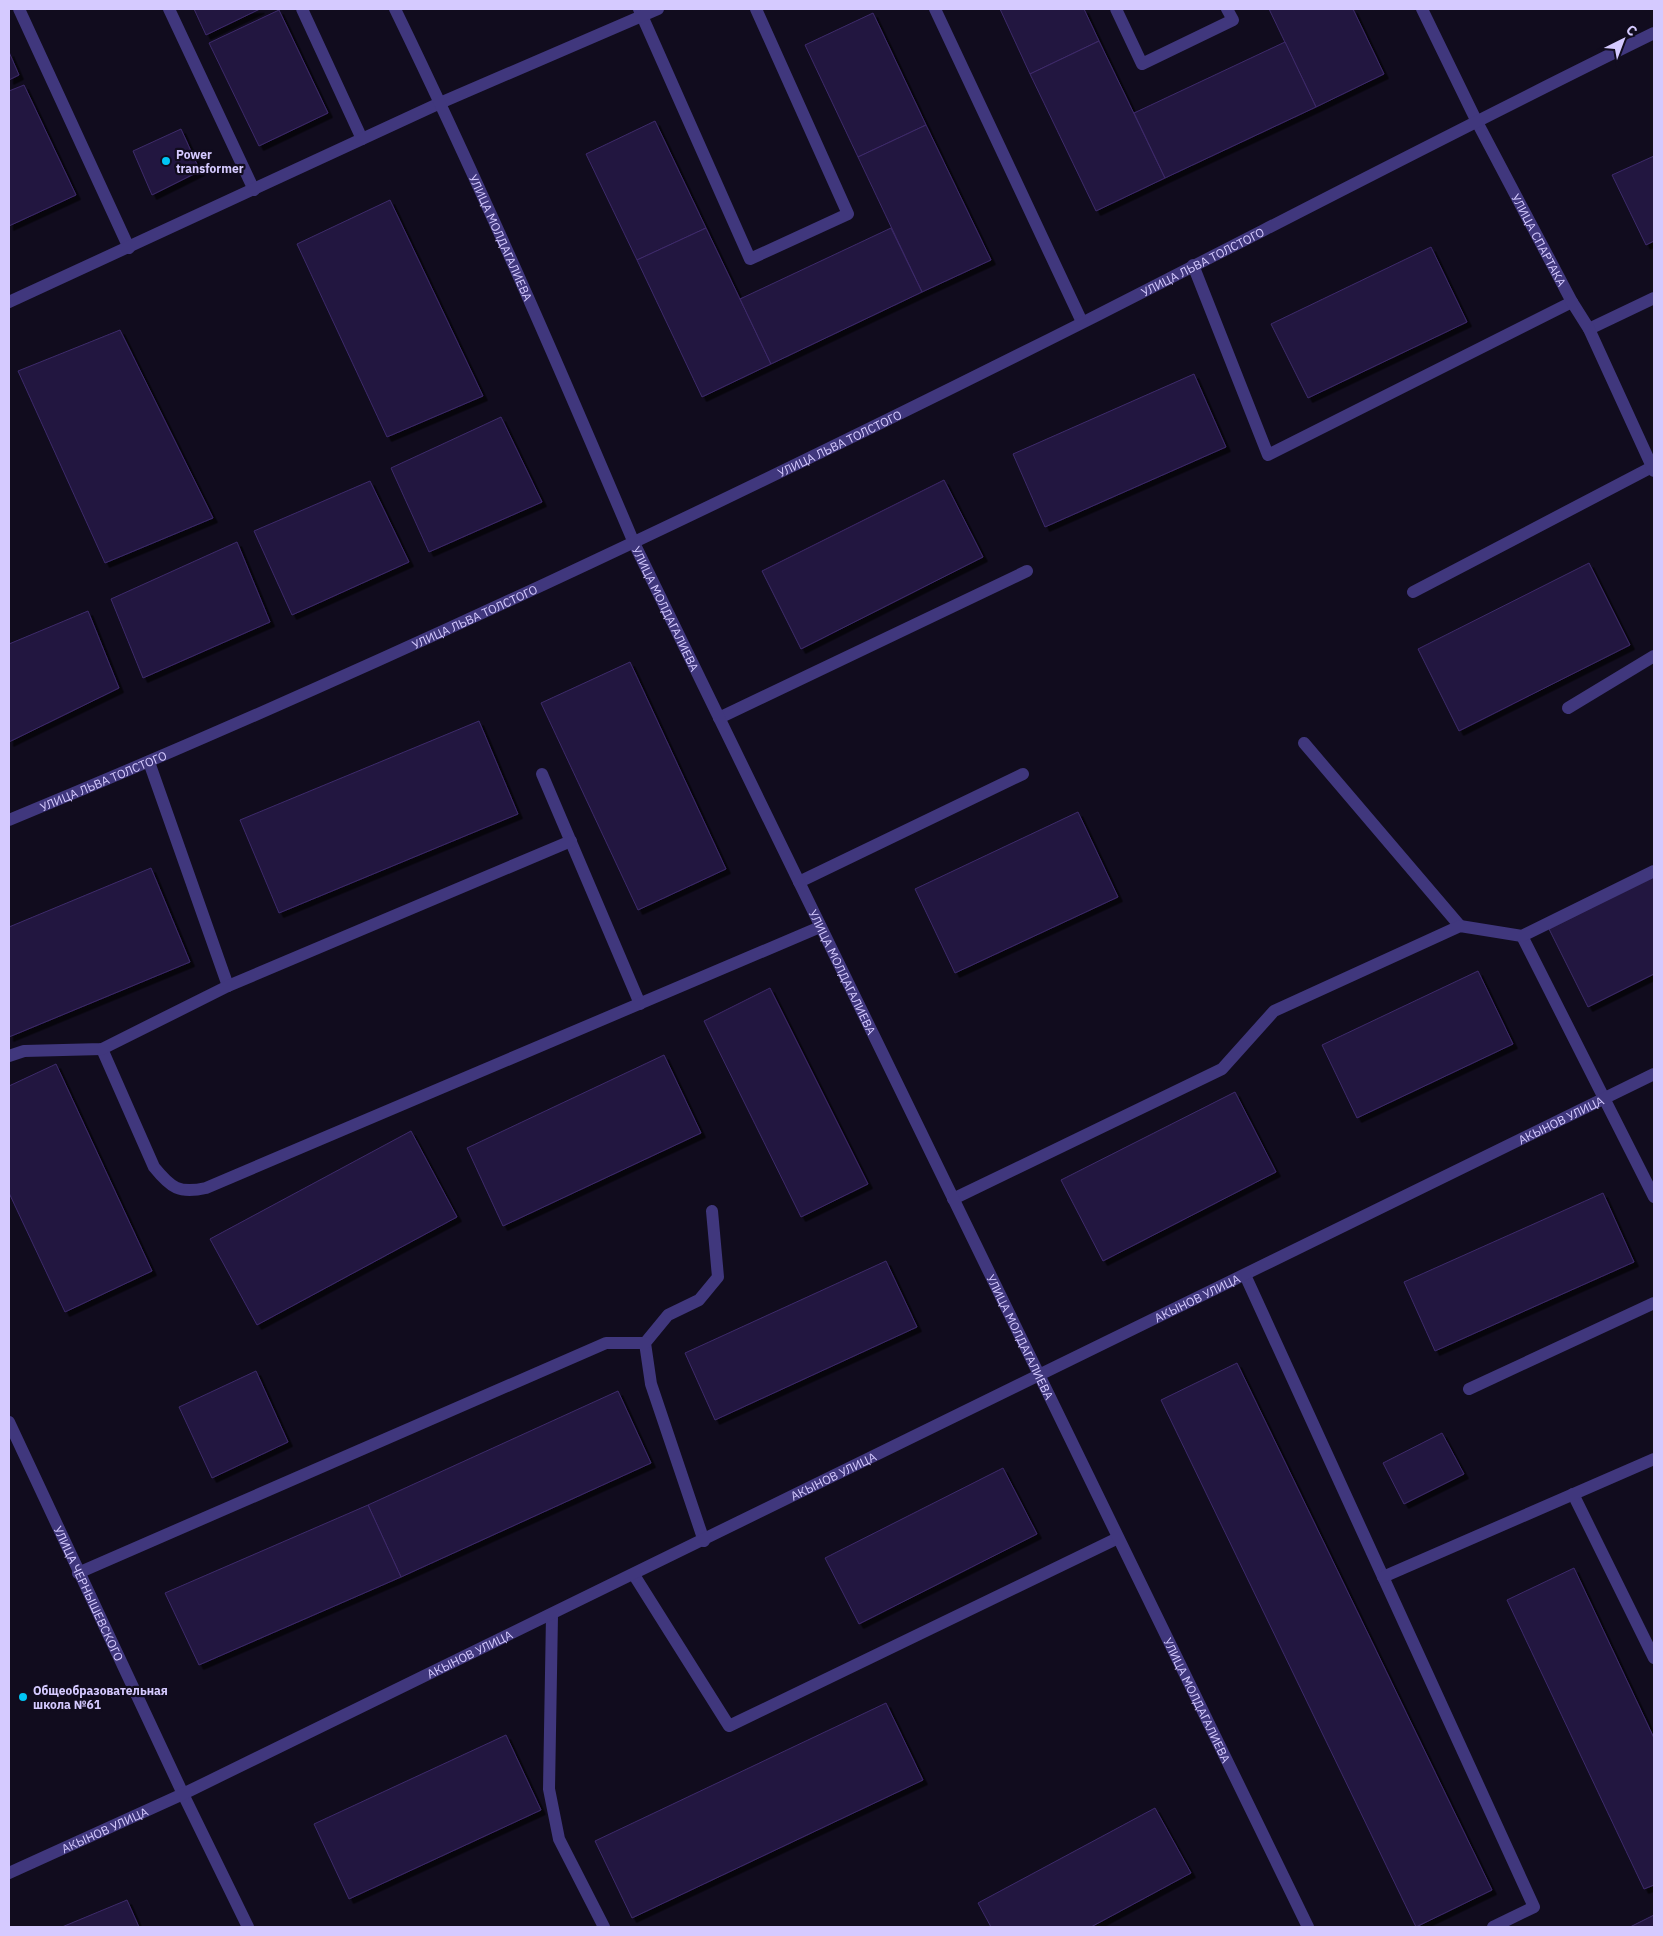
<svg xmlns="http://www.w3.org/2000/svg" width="1663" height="1936" font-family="'IBM Plex Sans',sans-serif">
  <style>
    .building { fill: #24183f; stroke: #3d2a6b; filter: url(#shadow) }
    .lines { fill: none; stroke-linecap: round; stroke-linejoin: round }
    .lane { stroke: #40377d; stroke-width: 12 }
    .street { stroke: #40377d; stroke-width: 12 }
    .poi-dot { fill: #01c5f4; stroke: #110c1e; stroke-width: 2 }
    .labels { text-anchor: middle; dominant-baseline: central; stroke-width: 4.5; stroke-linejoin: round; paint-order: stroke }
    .poi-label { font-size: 12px; font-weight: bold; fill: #d5caff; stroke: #110c1e; text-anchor: start }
    .street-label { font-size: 12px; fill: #d5caff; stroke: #110c1e }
  </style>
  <defs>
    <filter id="shadow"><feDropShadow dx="4.5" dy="4.5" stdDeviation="0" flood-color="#0009"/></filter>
  </defs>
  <rect width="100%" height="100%" fill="#110c1e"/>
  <g class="building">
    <polygon points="194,9 260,9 206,35"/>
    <polygon points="1000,9 1084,9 1099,41 1030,74"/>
    <polygon points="1269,9 1353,9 1384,74 1316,107"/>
    <polygon points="279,10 328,113 259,146 209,43"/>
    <polygon points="873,13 926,125 858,157 805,45"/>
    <polygon points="1099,41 1165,178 1096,211 1030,74"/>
    <polygon points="1285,42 1316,107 1165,178 1134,113"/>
    <polygon points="9,52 19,75 9,80"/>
    <polygon points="24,85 76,195 9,226 9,91"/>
    <polygon points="655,121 706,228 637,260 586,154"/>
    <polygon points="926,125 991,260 922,292 858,157"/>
    <polygon points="181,129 200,171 152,195 133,151"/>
    <polygon points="1654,156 1654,241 1646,245 1612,175"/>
    <polygon points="390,200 483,396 387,437 297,244"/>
    <polygon points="706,228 771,364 702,397 637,260"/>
    <polygon points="891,228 922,292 771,364 740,299"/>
    <polygon points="1431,247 1467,322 1308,398 1271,324"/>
    <polygon points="120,330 213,518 105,563 18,371"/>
    <polygon points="1194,374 1226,447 1045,527 1013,454"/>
    <polygon points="501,417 542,502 429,552 391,468"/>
    <polygon points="944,480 983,557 801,649 762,571"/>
    <polygon points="370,481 409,562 292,615 254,531"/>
    <polygon points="237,542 270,622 143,678 111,599"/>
    <polygon points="1589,563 1630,645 1459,731 1418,649"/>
    <polygon points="88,611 119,688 9,742 9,644"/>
    <polygon points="630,662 726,869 638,910 541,703"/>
    <polygon points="479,721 518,814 279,913 240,820"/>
    <polygon points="1078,812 1118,897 955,973 915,889"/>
    <polygon points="151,868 190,962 9,1037 9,927"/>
    <polygon points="1654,876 1654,974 1588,1007 1549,929"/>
    <polygon points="1478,971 1513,1044 1357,1118 1322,1045"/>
    <polygon points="770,988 868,1184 801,1217 704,1021"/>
    <polygon points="664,1055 701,1133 503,1226 467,1148"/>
    <polygon points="56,1064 152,1271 65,1312 9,1193 9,1086"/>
    <polygon points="1235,1092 1276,1172 1103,1261 1061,1180"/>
    <polygon points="411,1131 457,1217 257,1325 210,1239"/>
    <polygon points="1603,1193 1634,1262 1435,1351 1404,1282"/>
    <polygon points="886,1261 917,1327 715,1420 685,1353"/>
    <polygon points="1237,1363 1492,1890 1416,1927 1161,1400"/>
    <polygon points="256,1371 288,1442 212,1478 179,1407"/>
    <polygon points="618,1391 651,1463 401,1577 368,1505"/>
    <polygon points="1442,1433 1464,1474 1404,1504 1383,1463"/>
    <polygon points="1003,1468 1037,1534 859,1624 825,1558"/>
    <polygon points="368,1505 401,1577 199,1665 165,1593"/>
    <polygon points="1574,1568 1654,1738 1654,1885 1644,1889 1507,1600"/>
    <polygon points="886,1703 923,1780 632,1918 595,1841"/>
    <polygon points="506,1735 541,1810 349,1899 314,1824"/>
    <polygon points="1155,1808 1191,1873 1091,1927 991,1927 978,1903"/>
    <polygon points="127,1900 139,1927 62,1927"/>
    <polygon points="1654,1915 1654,1927 1630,1927"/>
  </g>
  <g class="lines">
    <g class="lane">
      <polyline points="19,9 129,248"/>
      <polyline points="169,9 254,190"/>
      <polyline points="302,9 362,139"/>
      <polyline points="639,9 750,259 848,214 756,9"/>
      <polyline points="935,9 1082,322"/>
      <polyline points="1116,9 1142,64 1233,20 1227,9"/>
      <polyline points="1193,265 1268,455 1572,302"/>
      <polyline points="9,302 440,103 658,9"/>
      <polyline points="1589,329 1654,298"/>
      <polyline points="1413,592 1652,467"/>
      <polyline points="1568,708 1654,656"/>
      <polyline points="719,718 1027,571"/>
      <polyline points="1304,743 1460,926"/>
      <polyline points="799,882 1023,774"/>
      <polyline points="1522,936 1654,1197"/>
      <polyline points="953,1199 1222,1069 1274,1011 1460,926 1522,936 1654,871"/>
      <polyline points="1245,1275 1534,1907 1493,1927"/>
      <polyline points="1469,1389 1654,1303"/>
      <polyline points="1573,1494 1654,1658"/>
      <polyline points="704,1541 651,1384 645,1343 668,1315 699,1300 718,1277 712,1211"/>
      <polyline points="634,1575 729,1726 1118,1538"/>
      <polyline points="1383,1577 1654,1459"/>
      <polyline points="552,1615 549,1789 559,1839 604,1927"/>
    </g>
    <g class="street">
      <path id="s1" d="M395,9c85,175 163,355 239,534l674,1384"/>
      <path id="s2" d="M1422,9l54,111 96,182 17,27 65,142"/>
      <polyline points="149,762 228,986"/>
      <polyline points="542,774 640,1004"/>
      <path id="s3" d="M9,820c364,-150 721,-320 1073,-497 191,-97 380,-196 572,-290"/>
      <path d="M102,1049l52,118c17,21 25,27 52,21l614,-261"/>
      <polyline points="9,1056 24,1051 102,1049 228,986 571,841"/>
      <path id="s4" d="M9,1422l174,372 65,133"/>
      <polyline points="78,1573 606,1343 645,1343"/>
      <path id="s5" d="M9,1873l174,-79 1471,-720"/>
    </g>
  </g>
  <g class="poi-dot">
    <circle cx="166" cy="161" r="5"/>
    <circle cx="23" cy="1697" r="5"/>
  </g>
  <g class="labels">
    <g class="poi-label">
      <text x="176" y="154">Power<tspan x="176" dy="14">transformer</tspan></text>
      <text x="33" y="1690">Общеобразовательная<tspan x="33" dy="14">школа №61</tspan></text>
    </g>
    <g class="street-label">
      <text stroke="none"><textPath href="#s1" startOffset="252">УЛИЦА МОЛДАГАЛИЕВА</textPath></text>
      <text stroke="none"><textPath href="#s2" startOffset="259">УЛИЦА СПАРТАКА</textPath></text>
      <text stroke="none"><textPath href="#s3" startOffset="1318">УЛИЦА ЛЬВА ТОЛСТОГО</textPath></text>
      <text stroke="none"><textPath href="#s3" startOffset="912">УЛИЦА ЛЬВА ТОЛСТОГО</textPath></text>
      <text stroke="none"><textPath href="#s1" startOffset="658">УЛИЦА МОЛДАГАЛИЕВА</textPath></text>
      <text stroke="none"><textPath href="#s3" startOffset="508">УЛИЦА ЛЬВА ТОЛСТОГО</textPath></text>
      <text stroke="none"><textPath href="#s3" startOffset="102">УЛИЦА ЛЬВА ТОЛСТОГО</textPath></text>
      <text stroke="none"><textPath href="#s1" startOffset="1062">УЛИЦА МОЛДАГАЛИЕВА</textPath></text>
      <text stroke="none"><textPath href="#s5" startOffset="1725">АКЫНОВ УЛИЦА</textPath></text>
      <text stroke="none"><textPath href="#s5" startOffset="1320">АКЫНОВ УЛИЦА</textPath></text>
      <text stroke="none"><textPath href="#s1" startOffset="1468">УЛИЦА МОЛДАГАЛИЕВА</textPath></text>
      <text stroke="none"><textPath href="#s5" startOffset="915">АКЫНОВ УЛИЦА</textPath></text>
      <text stroke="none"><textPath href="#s4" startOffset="189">УЛИЦА ЧЕРНЫШЕВСКОГО</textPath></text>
      <text stroke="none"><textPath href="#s5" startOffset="510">АКЫНОВ УЛИЦА</textPath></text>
      <text stroke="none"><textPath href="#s1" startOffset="1872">УЛИЦА МОЛДАГАЛИЕВА</textPath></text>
      <text stroke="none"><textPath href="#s5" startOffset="105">АКЫНОВ УЛИЦА</textPath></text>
    </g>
  </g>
  <rect width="1663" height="1936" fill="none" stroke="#d5caff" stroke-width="20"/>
  <g transform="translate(1623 40) rotate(42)" stroke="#110c1e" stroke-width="4" paint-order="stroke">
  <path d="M0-4L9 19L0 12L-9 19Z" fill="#d5caff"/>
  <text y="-8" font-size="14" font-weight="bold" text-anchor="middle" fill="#d5caff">С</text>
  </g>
</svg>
